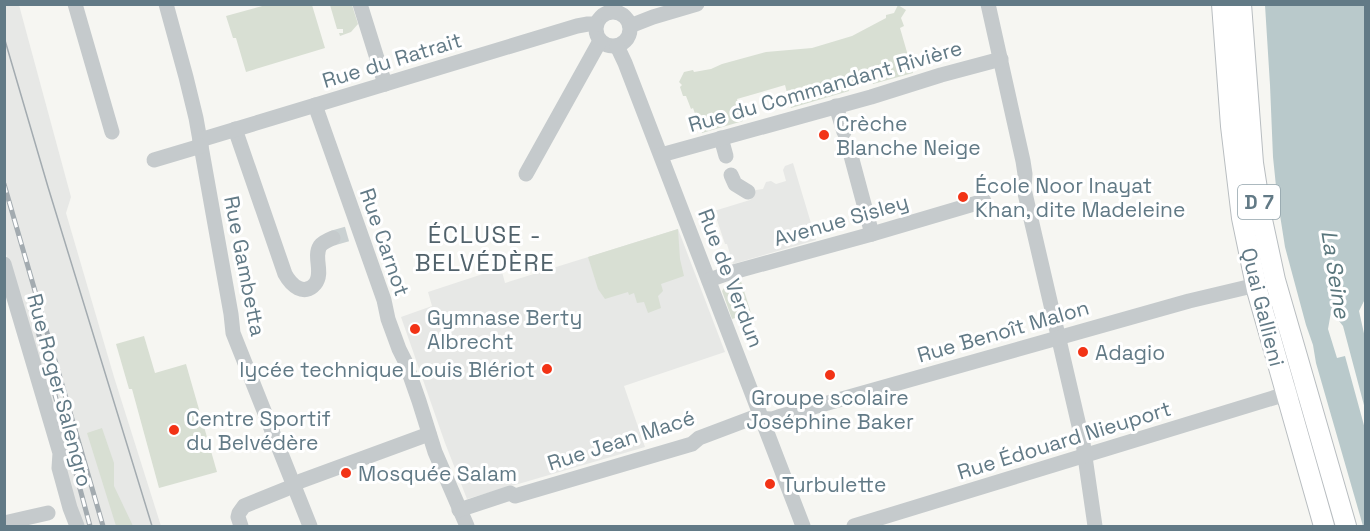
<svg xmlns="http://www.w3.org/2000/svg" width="1370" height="531" font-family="'Space Grotesk',sans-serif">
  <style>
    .built { fill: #e7e8e6 }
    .green { fill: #d8dfd3 }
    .water { fill: #b9c9cb }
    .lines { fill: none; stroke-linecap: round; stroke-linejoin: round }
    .minor-tunnel { stroke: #cad1d2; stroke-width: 15; stroke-dasharray: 15 8; stroke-linecap: butt }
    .major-casing { stroke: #b8bdc0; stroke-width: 22 }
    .minor { stroke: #c5cacc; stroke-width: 15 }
    .major { stroke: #fff; stroke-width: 20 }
    .tram { stroke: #a3abb0; stroke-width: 1.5 }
    .rail-casing { stroke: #a3abb0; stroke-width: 5 }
    .rail { stroke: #fff; stroke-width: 3; stroke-dasharray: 9; stroke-linecap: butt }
    .poi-dot { fill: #f23316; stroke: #fff; stroke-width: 2 }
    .labels { text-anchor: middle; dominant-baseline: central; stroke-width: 6; stroke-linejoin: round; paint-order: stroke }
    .shield { fill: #fff; stroke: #91a2aa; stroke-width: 1.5 }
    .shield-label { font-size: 20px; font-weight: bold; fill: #627a86 }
    .street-label { font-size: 21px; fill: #627a86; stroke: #fff }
    .poi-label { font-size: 21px; fill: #627a86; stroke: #fff; text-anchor: start }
    .water-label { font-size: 22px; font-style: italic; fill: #59767c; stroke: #fff }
    .quarter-label { font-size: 24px; letter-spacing: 1.5px; fill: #51626b; stroke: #fff }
  </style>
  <rect width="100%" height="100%" fill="#f6f6f2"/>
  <g class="built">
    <polygon points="4,5 19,5 71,197 66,213 114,377 161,526 81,526 5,250"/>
    <polygon points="793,163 816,240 733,264 727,244 725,244 714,211 750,200 756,190 763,189 766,182 771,181 776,184 786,181 783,170 785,166"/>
    <polygon points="678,229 725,352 624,386 645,447 467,499 445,443 401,317 432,306 428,292 501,268 505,283"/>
  </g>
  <g class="green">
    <polygon points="266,5 312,5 325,48 246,72 236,38 233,38 226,16"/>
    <polygon points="330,5 352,5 358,24 351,32 340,36 339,33 343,33 343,29 337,29"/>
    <path d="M898,5l8,5 -5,8 3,8 -4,2 13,45 -40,11c-2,-9 -10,-11 -18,-9l1,6 -9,3 2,7 -58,17 -6,-23 -48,14 6,22 -41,12 -9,-25 -2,1 -5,-13h-3l-3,-9 2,-2 -3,-3 5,-10 9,-2 1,2 17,-3 11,-5 44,-12 46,-4 40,-12 34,-18v-3l8,-2z"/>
    <polygon points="678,229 680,259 684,276 661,284 663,291 658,296 661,308 648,313 644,302 637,303 634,293 629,295 628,292 605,299 598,289 588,257"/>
    <polygon points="740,278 751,313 732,319 722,291 728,282"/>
    <polygon points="144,336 155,373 186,364 217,472 159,488 132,389 129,389 116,344"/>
    <polygon points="102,428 114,463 114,486 133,526 116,526 87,433"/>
  </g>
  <polygon class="water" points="1265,5 1365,5 1366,297 1359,311 1365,338 1365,409 1343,326 1332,312 1331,312 1328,329 1337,358 1345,356 1365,429 1365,526 1363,526 1316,363 1313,345 1306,325 1285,247 1277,196 1273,157 1270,85"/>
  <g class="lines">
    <polyline class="minor-tunnel" points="333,238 347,234"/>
    <g class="major-casing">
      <g id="major">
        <polyline points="1222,4 1231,126 1242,218 1257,290 1324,526"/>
        <polyline points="1241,4 1253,163 1261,215 1275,280 1346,526"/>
      </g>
    </g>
    <g class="minor">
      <polyline points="75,4 112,132"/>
      <polyline points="166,4 186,77 196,118 231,314 233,333 310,526"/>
      <polyline points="360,4 385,84"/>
      <polyline points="988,4 1023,161 1025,174 1024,189 1083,443 1095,526"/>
      <circle cx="613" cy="29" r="17"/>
      <polyline points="630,26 653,17 697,4"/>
      <polyline points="617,46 625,63 803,526"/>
      <polyline points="315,105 384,300 388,319 399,349 405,361 419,401 435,452 467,526"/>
      <polyline points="836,106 844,132"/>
      <path d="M235,129l50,145c6,11 19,23 30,10 9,-11 -2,-27 5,-38 3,-4 8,-6 13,-8"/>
      <polyline points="721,138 726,156"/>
      <polyline points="200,140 577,26 588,24 596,24"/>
      <polyline points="850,152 872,234"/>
      <polyline points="661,155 871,97 941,75 1001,59"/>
      <polyline points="154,160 201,146"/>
      <polyline points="526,174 600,41"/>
      <polyline points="731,175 735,184 748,192"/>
      <polyline points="4,264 60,453 59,468 70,508 77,526"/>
      <polyline points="709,280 726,274 872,234 984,201"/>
      <polyline points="459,510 510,493 515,496 692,444 699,438 752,418 772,419 778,417 1189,301 1248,287 1257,290"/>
      <polyline points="4,523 48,513"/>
      <polyline points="241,526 238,517 239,513 244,506 286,489 301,481 429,434"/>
      <polyline points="854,526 1286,394 1306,389"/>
    </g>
    <use href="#major" class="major"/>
    <polyline class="tram" points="4,37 48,187 152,526"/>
    <g class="rail-casing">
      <g id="rail">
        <polyline points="4,184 103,526"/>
        <polyline points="36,324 90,526"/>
      </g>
    </g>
    <use href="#rail" class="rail"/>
  </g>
  <g class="poi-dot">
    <circle cx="824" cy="135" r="6"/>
    <circle cx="963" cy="197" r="6"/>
    <circle cx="415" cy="329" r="6"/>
    <circle cx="1083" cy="352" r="6"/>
    <circle cx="547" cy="369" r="6"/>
    <circle cx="830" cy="375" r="6"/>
    <circle cx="174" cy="430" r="6"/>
    <circle cx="346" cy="473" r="6"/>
    <circle cx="770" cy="484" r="6"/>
  </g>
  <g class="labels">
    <rect class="shield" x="1238" y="185" width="42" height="34" rx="4.5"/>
    <g class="shield-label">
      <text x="1259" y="202">D 7</text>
    </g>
    <g class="street-label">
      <text transform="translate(392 60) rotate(-17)">Rue du Ratrait</text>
      <text transform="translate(825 86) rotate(-16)">Rue du Commandant Rivière</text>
      <text transform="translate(841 220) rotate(-16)">Avenue Sisley</text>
      <text transform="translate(385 242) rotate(71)">Rue Carnot</text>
      <text transform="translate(245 266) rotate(79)">Rue Gambetta</text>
      <text transform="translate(731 278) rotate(69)">Rue de Verdun</text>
      <text transform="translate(1263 307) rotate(76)">Quai Gallieni</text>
      <text transform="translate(1003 331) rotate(-16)">Rue Benoît Malon</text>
      <text transform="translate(60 390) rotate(75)">Rue Roger Salengro</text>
      <text transform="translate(621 440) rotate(-18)">Rue Jean Macé</text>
      <text transform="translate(1064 440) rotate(-17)">Rue Édouard Nieuport</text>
    </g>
    <g class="poi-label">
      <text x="836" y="123">Crèche<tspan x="836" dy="24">Blanche Neige</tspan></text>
      <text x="975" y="185">École Noor Inayat<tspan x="975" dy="24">Khan, dite Madeleine</tspan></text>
      <text x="427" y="317">Gymnase Berty<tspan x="427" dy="24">Albrecht</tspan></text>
      <text x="1095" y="352">Adagio</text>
      <text x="535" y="369" text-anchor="end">lycée technique Louis Blériot</text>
      <text x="830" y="397" text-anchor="middle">Groupe scolaire<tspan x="830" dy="24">Joséphine Baker</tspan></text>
      <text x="186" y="418">Centre Sportif<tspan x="186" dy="24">du Belvédère</tspan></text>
      <text x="358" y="473">Mosquée Salam</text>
      <text x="782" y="484">Turbulette</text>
    </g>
    <g class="water-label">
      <text transform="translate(1336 274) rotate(81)">La Seine</text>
    </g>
    <g class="quarter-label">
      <text x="485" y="234">ÉCLUSE -<tspan x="485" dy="28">BELVÉDÈRE</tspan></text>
    </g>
  </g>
  <rect width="1370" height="531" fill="none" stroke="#627a86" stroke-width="12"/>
</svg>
